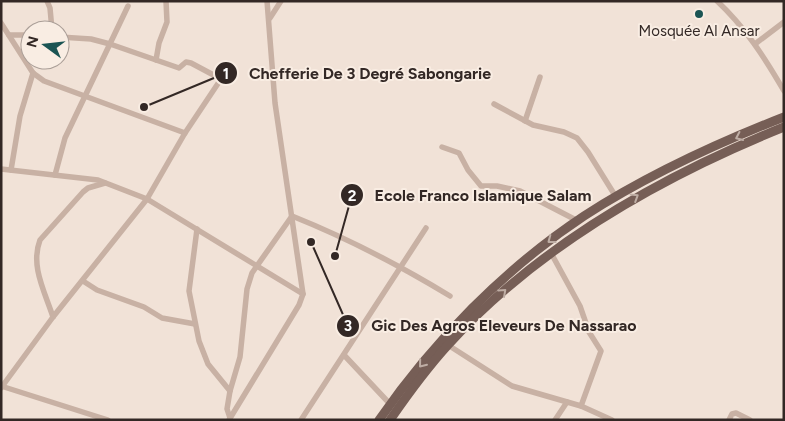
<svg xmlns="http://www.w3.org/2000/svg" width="785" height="421" font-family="Figtree,sans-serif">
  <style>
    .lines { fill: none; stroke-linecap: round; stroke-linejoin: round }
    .street { stroke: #c8b1a4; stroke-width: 5.5 }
    .primary { stroke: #765e56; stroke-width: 9 }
    .oneway { stroke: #beada4 }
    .poi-dot { fill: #1b5453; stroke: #f9ede3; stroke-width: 2 }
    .labels { text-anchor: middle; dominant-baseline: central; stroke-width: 4; stroke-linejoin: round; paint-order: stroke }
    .poi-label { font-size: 15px; fill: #332825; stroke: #f9ede3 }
    .leader { fill: none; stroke: #332825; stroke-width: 2 }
    .callout-dot { fill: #332825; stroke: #f9ede3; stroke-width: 2 }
    .mark-label { font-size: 15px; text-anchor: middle; font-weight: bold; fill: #fff }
    .callout-label { font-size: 16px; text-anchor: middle; font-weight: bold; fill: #332825; stroke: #f9ede3; stroke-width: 4; stroke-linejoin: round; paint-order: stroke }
  </style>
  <rect width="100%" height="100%" fill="#f1e2d7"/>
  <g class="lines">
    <g class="street">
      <polyline points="47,1 50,8 52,30"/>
      <path d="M717,1c28,26 48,57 67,90"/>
      <polyline points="270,18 281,1"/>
      <polyline points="1,23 33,73 44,81 185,133"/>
      <polyline points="9,35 30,35"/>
      <polyline points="60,37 91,39 110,44 179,68 186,62 191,63 221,79"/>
      <polyline points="755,44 784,22"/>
      <polyline points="156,60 159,43 167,22 166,1"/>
      <polyline points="494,104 533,125 564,132 577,138 588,152 616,197"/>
      <polyline points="525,121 540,77"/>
      <polyline points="442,147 459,153 468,170 481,186 497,186 520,191 578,221"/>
      <polyline points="1,169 98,180 147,199 303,294"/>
      <polyline points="11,170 20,116 33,73"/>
      <polyline points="55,175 65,138 128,6"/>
      <polyline points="197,229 189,291 199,341 208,364 230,391 227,409 230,418"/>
      <polyline points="551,253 580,306 589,332 601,351 581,406"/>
      <polyline points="83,281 97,290 144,307 162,318 195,324"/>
      <path d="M53,317c-8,-25 -23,-51 -13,-77l43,-48 5,-4 17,-5"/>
      <polyline points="448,345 512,386 581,406 612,420"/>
      <polyline points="344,355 390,404"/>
      <polyline points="1,386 108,420"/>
      <polyline points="1,388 53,317 147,199 185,133 221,79 228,63"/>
      <path d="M230,391l10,-34 7,-68 5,-16 40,-57c55,22 107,49 158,80"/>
      <polyline points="229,420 299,305 303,294 275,103 267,1"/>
      <polyline points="301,420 426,228"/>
      <polyline points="555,420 567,402"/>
      <polyline points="729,420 732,414 736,413 750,420"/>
    </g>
    <g class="primary">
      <path d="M379,420c55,-79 125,-151 205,-204 62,-40 131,-72 200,-99"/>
      <path d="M390,420c18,-26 37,-52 58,-75 91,-100 212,-168 336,-218"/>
    </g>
  </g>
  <defs><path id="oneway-chevron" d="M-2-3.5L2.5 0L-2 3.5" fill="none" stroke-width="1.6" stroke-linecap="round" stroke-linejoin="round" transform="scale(1.25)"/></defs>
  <g class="oneway">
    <use href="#oneway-chevron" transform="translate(739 137) rotate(155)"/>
    <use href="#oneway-chevron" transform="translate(635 197) rotate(-32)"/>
    <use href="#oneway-chevron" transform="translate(551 240) rotate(143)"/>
    <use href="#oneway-chevron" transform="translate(503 292) rotate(-42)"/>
    <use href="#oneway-chevron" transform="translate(422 364) rotate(129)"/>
  </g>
  <circle class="poi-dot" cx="699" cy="14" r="5"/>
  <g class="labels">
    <g class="poi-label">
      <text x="699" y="31">Mosquée Al Ansar</text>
    </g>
  </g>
  <path class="leader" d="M144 107L226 73M335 256L352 195M311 242L348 326"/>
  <g class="callout-dot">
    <circle cx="144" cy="107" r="5"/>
    <circle cx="335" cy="256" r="5"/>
    <circle cx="311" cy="242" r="5"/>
    <circle cx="226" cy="73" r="12"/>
    <circle cx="352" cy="195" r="12"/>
    <circle cx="348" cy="326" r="12"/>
  </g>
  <g class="mark-label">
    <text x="226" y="79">1</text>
    <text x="352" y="201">2</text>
    <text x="348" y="331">3</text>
  </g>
  <g class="callout-label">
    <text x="370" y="79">Chefferie De 3 Degré Sabongarie</text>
    <text x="483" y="201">Ecole Franco Islamique Salam</text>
    <text x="504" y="331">Gic Des Agros Eleveurs De Nassarao</text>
  </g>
  <rect width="785" height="421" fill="none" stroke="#332825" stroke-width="5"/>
  <g transform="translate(45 45) rotate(285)"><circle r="24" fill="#f9ede3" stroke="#aa9e97"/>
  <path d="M0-4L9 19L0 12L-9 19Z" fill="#1b5453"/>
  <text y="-8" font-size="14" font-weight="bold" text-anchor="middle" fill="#332825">N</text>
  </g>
</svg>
